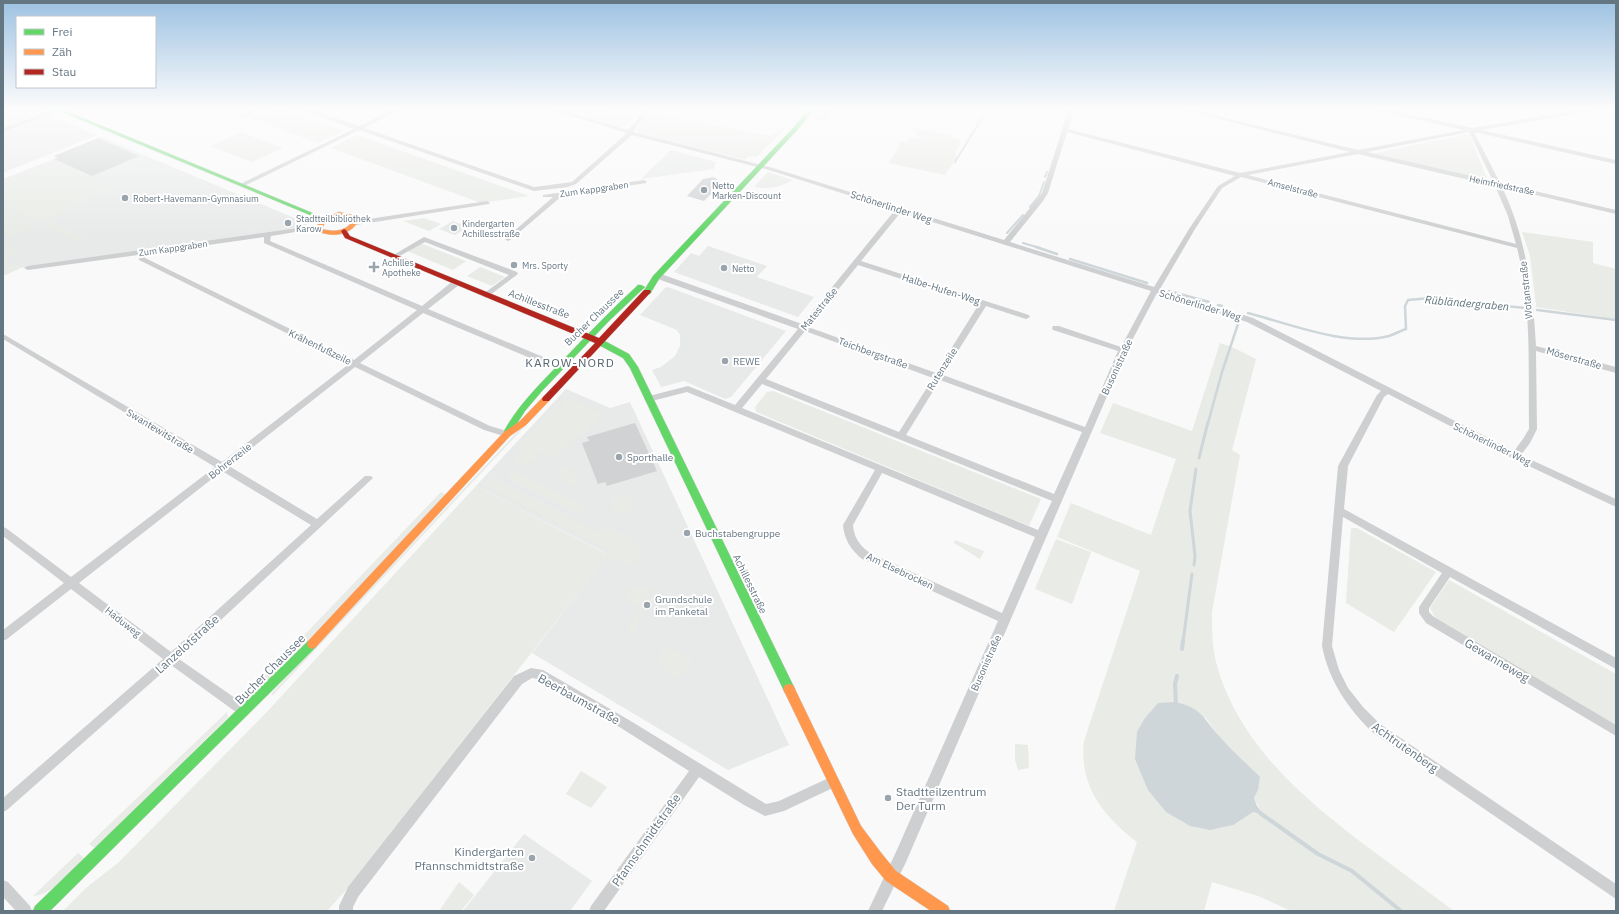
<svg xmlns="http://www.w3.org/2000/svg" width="1619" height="914" font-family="'IBM Plex Sans',sans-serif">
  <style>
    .built { fill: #e8e9e9 }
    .green { fill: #e8ebe6; fill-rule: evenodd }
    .water { fill: #ced6d9 }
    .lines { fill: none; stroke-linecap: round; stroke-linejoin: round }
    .stream-far3 { stroke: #ced6d9; stroke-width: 2 }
    .stream-far2 { stroke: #ced6d9; stroke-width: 2.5 }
    .stream-far1 { stroke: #ced6d9; stroke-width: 3 }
    .stream { stroke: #ced6d9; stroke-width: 4 }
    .building { fill: #d0d2d3 }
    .fast-casing { stroke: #d5d6d7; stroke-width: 1 }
    .slow-casing { stroke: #d5d6d7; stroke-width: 1 }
    .jam-casing { stroke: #d5d6d7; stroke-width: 1 }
    .street { fill: #cecfd0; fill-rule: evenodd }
    .fast { fill: #63d668; fill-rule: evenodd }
    .slow { fill: #ff974d; fill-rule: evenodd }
    .jam { fill: #b3261e; fill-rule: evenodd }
    .poi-dot { fill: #99a4ac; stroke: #fff; stroke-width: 1.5 }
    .labels { text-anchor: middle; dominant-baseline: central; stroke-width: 4; stroke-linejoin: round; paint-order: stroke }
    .far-poi-label { font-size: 9px; fill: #657683; stroke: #fff; text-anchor: start }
    .far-street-label { font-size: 9px; fill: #657683; stroke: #fff }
    .street-label { font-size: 10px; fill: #657683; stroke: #fff }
    .poi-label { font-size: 10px; fill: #657683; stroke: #fff; text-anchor: start }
    .water-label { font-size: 11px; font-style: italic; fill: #60757c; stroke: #fff }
    .quarter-label { font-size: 12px; letter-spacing: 1px; fill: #57646e; stroke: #fff }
    .near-street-label { font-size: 12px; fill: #657683; stroke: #fff }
    .near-poi-label { font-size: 12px; fill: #657683; stroke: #fff; text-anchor: start }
  </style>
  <rect width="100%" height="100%" fill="#f9f9f9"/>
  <g class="built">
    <polygon points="49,115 97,135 3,173 3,132"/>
    <polygon points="101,137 304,222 308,226 21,268 5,259 3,255 3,179 57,158 54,156"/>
    <polygon points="671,150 716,162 714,169 641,179"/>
    <polygon points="453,221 468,227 455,235 439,229"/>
    <polygon points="708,246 767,266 757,277 814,297 798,317 674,272 691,253 699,256"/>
    <polygon points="668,287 786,331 731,397 725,399 684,381 661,387 652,370 661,367 675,356 680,346 680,335 677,330 640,315 665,288"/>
    <polygon points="566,389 610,408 630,402 789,745 728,770 532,653 608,554 476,486"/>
    <polygon points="524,834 592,881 570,911 463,911"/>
  </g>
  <g class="green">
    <polygon points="3,108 31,108 45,113 3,129"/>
    <polygon points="273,108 279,108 344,131 318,143 250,118"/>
    <polygon points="556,108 600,108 634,118 626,126 620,127"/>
    <path d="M817,108l18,3c-8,10 -12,15 -24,5z"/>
    <polygon points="650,113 771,136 780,130 782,126 786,127 757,157 749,156 745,160 639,133 636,129"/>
    <polygon points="915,129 927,130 952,136 953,138 960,140 960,145 956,150 956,159 945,175 888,163 899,147 898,142 907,142 909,137 921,139 921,137 915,135 917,132 913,130"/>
    <polygon points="241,132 283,148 252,162 210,146"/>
    <polygon points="1469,134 1487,178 1487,181 1370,154"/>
    <polygon points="357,135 529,196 481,203 331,148"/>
    <polygon points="53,163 113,190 38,223 3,204 3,183"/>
    <path d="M768,172l25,8c-12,7 -25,10 -39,7z"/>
    <polygon points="8,212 36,226 8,238 3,236 3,214"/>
    <polygon points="424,218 441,224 429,231 403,221"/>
    <polygon points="49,220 88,239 80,243 41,224"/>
    <polygon points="1522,232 1593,242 1593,263 1616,269 1616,319 1535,307 1536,305 1530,256"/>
    <polygon points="420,243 466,261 453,270 407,251"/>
    <polygon points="3,245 19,253 6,259 21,268 3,276"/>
    <polygon points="480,267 505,277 492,286 467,276"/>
    <path d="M1220,343l12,4 24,12 -24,91 8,5 -28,157c0,16 0,31 3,46 21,86 91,143 158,193 27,20 54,40 81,60h-163l-33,-15 -46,-14 -8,29h-90l23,-69c-34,-26 -58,-56 -53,-101l56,-170 -83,-34 14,-34 80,32 25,-76 -76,-26 13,-30 79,28zM1158,703l48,15 13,19 16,16 23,37 -4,8 9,17 -10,-3c-26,16 -42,24 -72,9l-36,-103z"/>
    <polygon points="773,391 1041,499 1029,526 756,412 755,407 767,392"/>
    <path d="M567,399l36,14 -47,45 -22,-9 4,6 -5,7 -12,2 -5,-2 -1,-5c3,-8 10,-9 18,-9l-13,-6z"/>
    <polygon points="530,421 273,695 271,694 517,432"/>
    <polygon points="567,467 569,468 570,473 578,475 583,481 572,486 557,475 561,468"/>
    <polygon points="514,471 587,507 579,514 507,478"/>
    <path d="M491,476l109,56 6,-6c13,9 34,10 35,29l-8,8h-11l-15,-7 -260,333 -20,22h-264l24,-24 31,-24 145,-147 213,-230 129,67 3,-3 -125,-66z"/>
    <polygon points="441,492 446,495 261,689 254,685 292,648"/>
    <polygon points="630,494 636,508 616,514 610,500"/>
    <polygon points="1351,528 1357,528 1436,572 1394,632 1346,603"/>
    <polygon points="1056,539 1091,552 1072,604 1035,589"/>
    <polygon points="955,540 984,551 980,559 954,543"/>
    <polygon points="1449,580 1616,674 1616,726 1436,619 1430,608"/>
    <path d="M644,588c14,5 2,13 -1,19 -1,1 -1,3 -2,5l2,5 -5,2v5l-4,6 1,5 -8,2 6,-21 7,-7 -2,-3 -9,-3 -3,-5 2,-6 5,-3z"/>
    <path d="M667,648c14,0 20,7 28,18l-10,4 -5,9c-14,-5 -22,-10 -20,-27z"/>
    <polygon points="227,712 228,717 95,848 89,844"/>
    <polygon points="1015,744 1028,745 1029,768 1018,770 1015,760"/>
    <polygon points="581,771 607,787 591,808 566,794"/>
    <path d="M78,853l6,5c-12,12 -33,38 -51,38z"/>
    <polygon points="459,882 474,895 461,911 439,911"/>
  </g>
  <path class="water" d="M1175,702c28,6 28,17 45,35 12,14 27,27 40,40l-2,13 -4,8 3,8 7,9 -11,-3 -20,13 -23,5 -20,-4 -24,-14 -18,-22 -13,-31 2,-27 8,-14 13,-15z"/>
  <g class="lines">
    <g class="stream-far3">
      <polyline points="955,162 988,108"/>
      <polyline points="1045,177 1047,172"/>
      <polyline points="1030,207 1039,196 1044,182"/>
      <polyline points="1007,233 1023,215"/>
      <polyline points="1023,243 1040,248"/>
    </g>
    <g class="stream-far2">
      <polyline points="1036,247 1057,254"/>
      <polyline points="1070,259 1147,283"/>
      <polyline points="1169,291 1209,302"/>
      <polyline points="1218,305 1222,306"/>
      <polyline points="1537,310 1616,320"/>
      <path d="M1248,313c42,11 98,34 141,23 6,-2 11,-5 17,-7l-1,-23 3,-6 22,-2 95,10"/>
      <polyline points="1208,423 1222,372 1239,321"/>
    </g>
    <g class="stream-far1">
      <polyline points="1199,458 1208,422"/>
      <polyline points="1194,565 1195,556 1190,511 1196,469"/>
      <polyline points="1183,642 1192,574"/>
    </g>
    <g class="stream">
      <polyline points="1182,649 1183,641"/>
      <polyline points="1176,705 1175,684 1177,676"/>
      <polyline points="1260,813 1318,854 1352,871 1401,911"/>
    </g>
  </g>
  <g class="building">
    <polygon points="98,138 139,156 92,176 54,159 58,158 54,156"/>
    <polygon points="714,177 722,183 704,201 687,196 703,179"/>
    <polygon points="635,423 657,471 607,486 605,482 598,484 582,443 589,441 587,437"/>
  </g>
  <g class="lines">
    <g class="fast-casing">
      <g id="fast">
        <polygon points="52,108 59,108 327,219 324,221 322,220"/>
        <polygon points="809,108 815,108 799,128 659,279 650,294 644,294 643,292 653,276 795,126"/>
        <path d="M638,285h3l4,2 -36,34 -67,70 -17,20 -14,22h-6l-1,-2c15,-27 37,-48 58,-70 25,-26 50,-52 76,-76z"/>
        <polygon points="595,339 601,339 629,354 638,367 793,685 795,689 793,693 789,694 785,693 630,368 623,358 595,343 594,341"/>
        <polygon points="312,639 316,641 317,644 316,647 50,911 33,911 35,906 308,641"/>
      </g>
    </g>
    <g class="slow-casing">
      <g id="slow">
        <path d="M339,212l18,4 2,4c-9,17 -27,17 -43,11l-1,-1 5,-10zM340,216l12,2 1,2c-7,12 -19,12 -31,9l3,-7z"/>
        <polygon points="546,396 549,397 550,399 549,401 526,425 510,436 316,647 312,649 308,647 307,644 308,641 504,432 520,421 543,397"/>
        <polygon points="789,684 793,685 861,826 882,854 896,871 948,906 950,911 931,911 886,881 872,864 853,834 785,693 783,689 785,685"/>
      </g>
    </g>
    <g class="jam-casing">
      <polygon id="jam" points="344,229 346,230 350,236 599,338 644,290 650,290 651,292 549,401 543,401 542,399 543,397 595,343 345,238 341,231"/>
    </g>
    <g class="street">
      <polygon points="258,108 265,108 245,117 240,116"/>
      <path d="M297,108h8l54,18 38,-18h7l-40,20 170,59 38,-5 55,-49 -81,-25h8l74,22 19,-22h6l-19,21v3l139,36 231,72 38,-47 27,-85h6l-7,21 172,44 110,-21 -175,-44h9l174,42 106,-20 -90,-20 -3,-2h10l91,20 118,-20h12l-3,2 -118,20 135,30v4l-142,-32 26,51 116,27v4l-114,-27c24,50 31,104 34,159l80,21v6l-80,-22 1,78 -7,14 -9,12 95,44v8l-104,-49 -124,-64 -4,3 -36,69 -4,43 272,149v11l-166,-92 -21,31v4l5,5 182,108v11l-190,-113 -7,-10v-6l23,-34 -99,-56 -11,129 7,24 9,18 15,19 17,17 236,160v15l-244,-167c-25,-25 -43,-51 -50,-86l16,-180 39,-71 4,-4 -134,-69 -90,-29 -30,57 -221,512 -24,49h-14l28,-59 102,-231 -136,-62c-11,-9 -18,-20 -19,-34l32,-55 -188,-78 -39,10 -4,-3 1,-2 43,-11 47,19 63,-76 -143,-51v-4h6l141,50 93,-114 -126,-40 -137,-35 -56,49 -8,3 -34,4 -175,-61 -115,56h-4v-2l114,-55zM1067,132l168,44 -17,10 -29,43 -35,58 -144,-45 33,-41 5,-8zM1469,132l24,49 -126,-29zM1358,154l137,32 13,30 8,28 -268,-69zM1241,177l276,71c15,59 11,121 12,181l-6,10 -9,12 -261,-133 -93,-29 35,-60 27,-41zM901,212l250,79 -30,56 -62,-21h-6l-1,2 1,2 65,21 -33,76 -142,-52 43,-69 40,13 4,-2 -1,-2 -168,-54zM858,265l121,39 -43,69 -128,-46zM805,331l128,47 -34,54 -133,-53zM940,380l142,52 -28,62 -148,-59zM762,384l290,117 -14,29 -296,-122zM882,473l153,64 -33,76 -132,-60c-10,-7 -16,-15 -17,-28z"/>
      <polygon points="56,109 61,110 3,132 3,128"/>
      <polygon points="644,180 647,182 646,183 562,196 510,240 508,241 505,239 553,197 543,197 543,195"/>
      <polygon points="487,201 490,203 489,204 356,225 353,223 356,221"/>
      <path d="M318,225l3,2 -1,1 -49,8 -1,5 152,65 31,-25h6v4l-31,24 120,50 1,2 -1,2h-6l-119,-50 -63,50 130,63 20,6 1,2 -4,3 -23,-7 -129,-63 -126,99 88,53 48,-43h6l2,2 -194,181 69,48 2,4 -2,4 -4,1 -4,-1 -69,-50 -164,145 -4,2v-14l160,-139 -92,-70 -64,50 -4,2v-11l61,-47 -61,-47v-9l3,1 65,49 144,-110 -212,-128v-5l219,128 127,-98 -210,-104 -1,-5 -110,15 -4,-2 4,-2zM264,237v6l153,67 -63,50 -209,-102v-4zM222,471l89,54 -140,127 -92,-69z"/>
      <polygon points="424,237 517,272 518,274 486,298 482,296 483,294 509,275 425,242 396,258 392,258 390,257"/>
      <polygon points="531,668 543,670 629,720 766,804 779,801 833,776 837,778 839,782 837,786 784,811 765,816 744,805 699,777 604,911 589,911 591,906 689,771 621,728 537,679 532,678 522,684 358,897 353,907 353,911 339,911 339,906 348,887 514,676"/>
      <polygon points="3,880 8,882 30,906 32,911 16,911 3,897"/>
    </g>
    <use href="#fast" class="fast"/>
    <use href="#slow" class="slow"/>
    <use href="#jam" class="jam"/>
  </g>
  <linearGradient id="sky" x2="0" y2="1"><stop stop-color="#9dc2e2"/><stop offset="0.46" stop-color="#fcfcfc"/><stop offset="1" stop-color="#fcfcfc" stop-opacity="0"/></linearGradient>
  <rect width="1619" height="236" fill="url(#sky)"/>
  <g class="poi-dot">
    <circle cx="704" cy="190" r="4"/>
    <circle cx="125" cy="198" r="4"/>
    <circle cx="288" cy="223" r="4"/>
    <circle cx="454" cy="228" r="4"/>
    <circle cx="514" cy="265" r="4"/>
    <path d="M372 261h4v4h4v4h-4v4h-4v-4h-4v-4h4z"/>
    <circle cx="724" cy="268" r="4"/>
    <circle cx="725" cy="361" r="4"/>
    <circle cx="619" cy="457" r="4"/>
    <circle cx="687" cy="533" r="4"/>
    <circle cx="647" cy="605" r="4"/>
    <circle cx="888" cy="798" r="4"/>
    <circle cx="532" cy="858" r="4"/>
  </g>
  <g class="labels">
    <g class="far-poi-label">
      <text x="712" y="185">Netto<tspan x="712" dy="10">Marken-Discount</tspan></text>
      <text x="133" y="198">Robert-Havemann-Gymnasium</text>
      <text x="296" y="218">Stadtteilbibliothek<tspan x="296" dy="10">Karow</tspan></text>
      <text x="462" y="223">Kindergarten<tspan x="462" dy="10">Achillesstraße</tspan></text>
      <text x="382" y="262">Achilles<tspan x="382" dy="10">Apotheke</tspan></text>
      <text x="522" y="265">Mrs. Sporty</text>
      <text x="732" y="268">Netto</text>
    </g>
    <g class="far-street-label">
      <text transform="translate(1502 185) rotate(12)">Heimfriedstraße</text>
      <text transform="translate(1293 188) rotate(15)">Amselstraße</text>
      <text transform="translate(594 189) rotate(-8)">Zum Kappgraben</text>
      <text transform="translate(173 248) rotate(-8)">Zum Kappgraben</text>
    </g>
    <g class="street-label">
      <text transform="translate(891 207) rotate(18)">Schönerlinder Weg</text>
      <text transform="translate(941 289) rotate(18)">Halbe-Hufen-Weg</text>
      <text transform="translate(1526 290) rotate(-96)">Wotanstraße</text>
      <text transform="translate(539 304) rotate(21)">Achillesstraße</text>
      <text transform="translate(1200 305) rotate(17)">Schönerlinder Weg</text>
      <text transform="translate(819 309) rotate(-51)">Matestraße</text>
      <text transform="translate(594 317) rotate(-44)">Bucher Chaussee</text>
      <text transform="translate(320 347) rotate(26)">Krähenfußzeile</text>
      <text transform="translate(873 353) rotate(20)">Teichbergstraße</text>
      <text transform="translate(1574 358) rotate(16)">Möserstraße</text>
      <text transform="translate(1117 367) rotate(-65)">Busonistraße</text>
      <text transform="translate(942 369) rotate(-58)">Rutenzeile</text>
      <text transform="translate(160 431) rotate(31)">Swantewitstraße</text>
      <text transform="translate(1492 444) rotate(26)">Schönerlinder Weg</text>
      <text transform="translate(230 461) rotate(-38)">Bohrerzeile</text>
      <text transform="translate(900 571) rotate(25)">Am Elsebrocken</text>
      <text transform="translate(750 584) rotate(64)">Achillesstraße</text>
      <text transform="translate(123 622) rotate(38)">Haduweg</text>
      <text transform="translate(986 663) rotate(-66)">Busonistraße</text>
    </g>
    <g class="poi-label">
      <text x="733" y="361">REWE</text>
      <text x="627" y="457">Sporthalle</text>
      <text x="695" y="533">Buchstabengruppe</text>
      <text x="655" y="599">Grundschule<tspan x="655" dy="12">im Panketal</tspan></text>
    </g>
    <g class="water-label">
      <text transform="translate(1467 303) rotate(5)">Rübländergraben</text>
    </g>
    <g class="quarter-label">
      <text x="570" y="362">KAROW-NORD</text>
    </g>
    <g class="near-street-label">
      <text transform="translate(187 644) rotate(-42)">Lanzelotstraße</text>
      <text transform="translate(1497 660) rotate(31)">Gewanneweg</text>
      <text transform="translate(270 669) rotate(-45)">Bucher Chaussee</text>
      <text transform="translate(579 699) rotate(29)">Beerbaumstraße</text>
      <text transform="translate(1405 747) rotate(35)">Achtrutenberg</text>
      <text transform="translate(646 840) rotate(-55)">Pfannschmidtstraße</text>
    </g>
    <g class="near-poi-label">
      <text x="896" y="791">Stadtteilzentrum<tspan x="896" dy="14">Der Turm</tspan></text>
      <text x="524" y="851" text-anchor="end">Kindergarten<tspan x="524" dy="14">Pfannschmidtstraße</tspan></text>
    </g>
  </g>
  <rect width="1619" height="914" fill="none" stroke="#657683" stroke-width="8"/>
  <rect x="16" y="16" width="140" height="72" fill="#ffffff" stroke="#c1c8cd"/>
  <rect x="24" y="29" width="20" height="6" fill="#63d668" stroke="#c1c8cd"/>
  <text x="52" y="36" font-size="12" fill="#657683">Frei</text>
  <rect x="24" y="49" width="20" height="6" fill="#ff974d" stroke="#c1c8cd"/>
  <text x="52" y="56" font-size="12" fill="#657683">Zäh</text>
  <rect x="24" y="69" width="20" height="6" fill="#b3261e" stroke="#c1c8cd"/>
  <text x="52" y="76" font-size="12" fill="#657683">Stau</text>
</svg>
